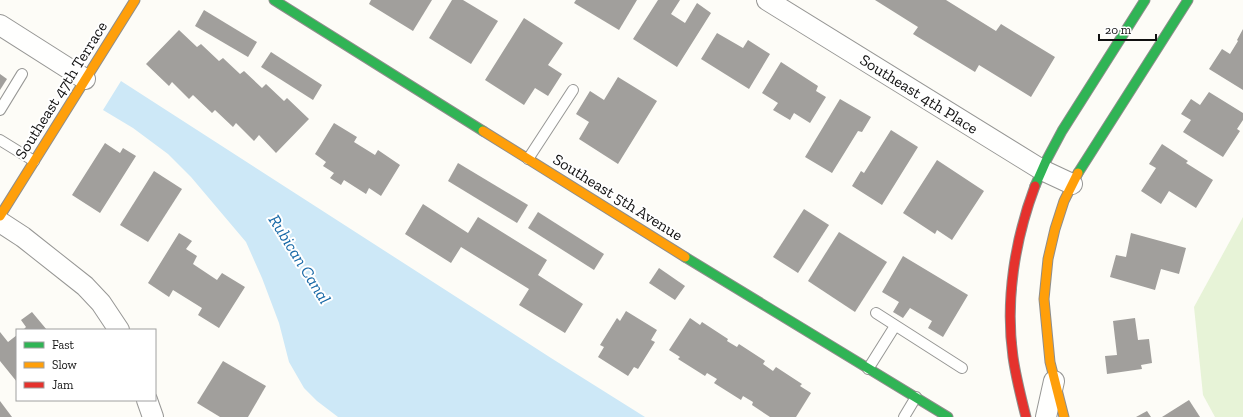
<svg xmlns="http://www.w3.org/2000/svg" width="1243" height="417" font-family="'Zilla Slab',serif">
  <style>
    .green { fill: #e7f3d7 }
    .water { fill: #cde8f7 }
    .building { fill: #a19f9c }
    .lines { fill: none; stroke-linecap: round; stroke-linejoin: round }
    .lane-casing { stroke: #979795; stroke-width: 12 }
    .street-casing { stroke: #979795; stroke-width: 22 }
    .fast-casing { stroke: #8e8d8b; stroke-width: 11 }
    .slow-casing { stroke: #8e8d8b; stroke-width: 11 }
    .jam-casing { stroke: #8e8d8b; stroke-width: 11 }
    .lane { stroke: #fffffe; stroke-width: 10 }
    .street { stroke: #fffffe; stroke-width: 20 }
    .fast { stroke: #30b455; stroke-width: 9 }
    .slow { stroke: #ff9f0a; stroke-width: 9 }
    .jam { stroke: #e5322d; stroke-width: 9 }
    .labels { text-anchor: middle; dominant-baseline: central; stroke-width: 4; stroke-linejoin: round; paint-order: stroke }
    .street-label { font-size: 16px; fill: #111; stroke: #fff }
    .water-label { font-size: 17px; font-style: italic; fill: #1768a6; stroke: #fff }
  </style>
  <rect width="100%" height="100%" fill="#fdfcf7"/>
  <polygon class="green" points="1243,217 1243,417 1215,417 1203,395 1194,307"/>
  <polygon class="water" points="121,81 551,358 645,417 338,417 317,401 304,388 289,362 279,323 262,278 246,242 191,177 168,154 133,128 103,110"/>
  <g class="building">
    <polygon points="371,0 432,0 413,31 369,4"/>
    <polygon points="452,0 463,0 498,21 471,64 429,38"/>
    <polygon points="576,0 637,0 619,30 574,3"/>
    <polygon points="658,0 680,0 671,14 685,23 697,3 711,13 677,67 633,39"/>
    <polygon points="875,0 946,0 996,31 1001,24 1055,57 1031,97 979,65 975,72 913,34 918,27"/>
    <polygon points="204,10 257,42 248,57 195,26"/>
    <polygon points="524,18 563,43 548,65 562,74 548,96 535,88 524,105 485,80"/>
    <polygon points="1243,29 1243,90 1209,69 1222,49 1230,54 1238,41 1237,40"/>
    <polygon points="179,30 197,47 201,44 219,61 223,58 240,74 244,71 262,88 266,84 284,101 287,98 309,119 276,153 259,135 254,141 236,123 233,127 215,110 212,113 193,95 189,99 172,82 169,86 146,64"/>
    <polygon points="717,33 743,48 748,40 770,54 749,89 701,59"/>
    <polygon points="271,52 322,85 313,100 261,67"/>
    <polygon points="781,62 818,86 816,91 826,97 810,123 794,113 790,120 773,110 778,103 762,93"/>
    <polygon points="0,74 7,79 0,90"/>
    <polygon points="618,77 657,101 618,164 579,139 589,122 576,114 590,91 604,100"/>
    <polygon points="1209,92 1243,113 1243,120 1237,129 1240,131 1223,157 1183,132 1191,120 1181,114 1191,99 1200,105"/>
    <polygon points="840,99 871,117 862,132 858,131 832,173 805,157"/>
    <polygon points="334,123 357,137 354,142 375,155 378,150 400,165 381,196 369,188 366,194 344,180 341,185 330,178 334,173 323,166 326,162 315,154"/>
    <polygon points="891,130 918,147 882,205 852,186 861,171 864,173"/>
    <polygon points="105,143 120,153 123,148 136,156 100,213 72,195"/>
    <polygon points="1162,144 1188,161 1186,163 1213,180 1196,208 1169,191 1161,204 1141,191 1156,168 1149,164"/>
    <polygon points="937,160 984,191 952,240 937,230 935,234 903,213"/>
    <polygon points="458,163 528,205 517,223 448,181"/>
    <polygon points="154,171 182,189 148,242 120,225"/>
    <polygon points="423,204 468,233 478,217 547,260 538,275 583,304 565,333 519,305 529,289 461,247 451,263 405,234"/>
    <polygon points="804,209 829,225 798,273 773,257"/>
    <polygon points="538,212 604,254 594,270 528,228"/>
    <polygon points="839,232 887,262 855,312 808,281"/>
    <polygon points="179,233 192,241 186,249 197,256 193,264 217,280 222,273 245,287 219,328 198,315 202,308 173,290 169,297 148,283"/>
    <polygon points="1131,233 1186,248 1179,274 1161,269 1155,290 1110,277 1116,255 1126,257"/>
    <polygon points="903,256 968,295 943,337 928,328 932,321 910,308 903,318 893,312 899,302 882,292"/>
    <polygon points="659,268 685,286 675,300 649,283"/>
    <polygon points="626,311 657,330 651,340 655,342 638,369 634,367 628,376 598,357 604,347 600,345 617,318 620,321"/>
    <polygon points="32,312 47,330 23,330 26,327 21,320"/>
    <polygon points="690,318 700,325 702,322 728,339 727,341 737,347 739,344 765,361 763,364 773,371 776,367 802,384 800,386 811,393 796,417 770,417 752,405 753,402 743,396 741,400 714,383 717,379 707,373 705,376 678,359 680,357 669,350"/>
    <polygon points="1135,318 1138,340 1149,339 1152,363 1141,365 1142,369 1107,374 1105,356 1117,355 1113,321"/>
    <polygon points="0,332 8,342 17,335 17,382 0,361"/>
    <polygon points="223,361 266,386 248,417 220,417 197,403"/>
    <polygon points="1189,400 1200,417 1162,417"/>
    <polygon points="0,401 12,417 0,417"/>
    <polygon points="1147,411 1151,417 1136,417"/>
  </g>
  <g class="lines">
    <g class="lane-casing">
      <g id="lane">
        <polyline points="0,110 22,74"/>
        <polyline points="0,140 34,161"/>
        <polyline points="528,159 573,90"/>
        <polyline points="876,313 962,368"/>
        <polyline points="868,369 895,326"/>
        <polyline points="904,417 916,397"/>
      </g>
    </g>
    <g class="street-casing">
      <g id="street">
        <polyline points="767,0 1042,170 1072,184"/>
        <polyline points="0,25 85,79"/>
        <polyline points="0,222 23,237 85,286 101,303 119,330"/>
        <polyline points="147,400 153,417"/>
        <polyline points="1046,417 1054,381"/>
      </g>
    </g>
    <g class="fast-casing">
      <g id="fast">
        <polyline points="274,0 483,131"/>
        <polyline points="1078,173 1188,0"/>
        <polyline points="1035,186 1046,161 1062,131 1145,0"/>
        <polyline points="685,257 948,417"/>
      </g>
    </g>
    <g class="slow-casing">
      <g id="slow">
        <polyline points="483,131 685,257"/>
        <polyline points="0,216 135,0"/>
        <polyline points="1064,417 1050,362 1044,299 1048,259 1055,229 1064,201 1078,173"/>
      </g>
    </g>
    <g class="jam-casing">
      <path id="jam" d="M1026,417c-5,-20 -10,-39 -13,-60 -8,-57 2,-118 22,-171"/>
    </g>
    <use href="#lane" class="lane"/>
    <use href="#street" class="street"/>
    <use href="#fast" class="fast"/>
    <use href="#slow" class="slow"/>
    <use href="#jam" class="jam"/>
  </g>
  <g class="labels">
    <g class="street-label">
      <text transform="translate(61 90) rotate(-58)">Southeast 47th Terrace</text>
      <text transform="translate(919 94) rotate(32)">Southeast 4th Place</text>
      <text transform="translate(618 197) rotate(32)">Southeast 5th Avenue</text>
    </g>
    <g class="water-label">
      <text transform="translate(300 259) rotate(58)">Rubican Canal</text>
    </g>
  </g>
  <rect x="16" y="329" width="140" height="72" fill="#ffffff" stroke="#a0a0a0"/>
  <rect x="24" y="342" width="20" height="6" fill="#30b455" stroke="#a0a0a0"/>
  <text x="52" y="349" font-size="12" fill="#111111">Fast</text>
  <rect x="24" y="362" width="20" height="6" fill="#ff9f0a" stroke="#a0a0a0"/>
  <text x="52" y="369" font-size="12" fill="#111111">Slow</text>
  <rect x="24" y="382" width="20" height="6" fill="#e5322d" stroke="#a0a0a0"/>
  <text x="52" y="389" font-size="12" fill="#111111">Jam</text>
  <path d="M1099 34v6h57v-6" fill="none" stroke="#111111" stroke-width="2"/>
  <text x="1105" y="34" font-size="12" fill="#111111" stroke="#ffffff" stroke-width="3" paint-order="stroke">20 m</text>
</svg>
